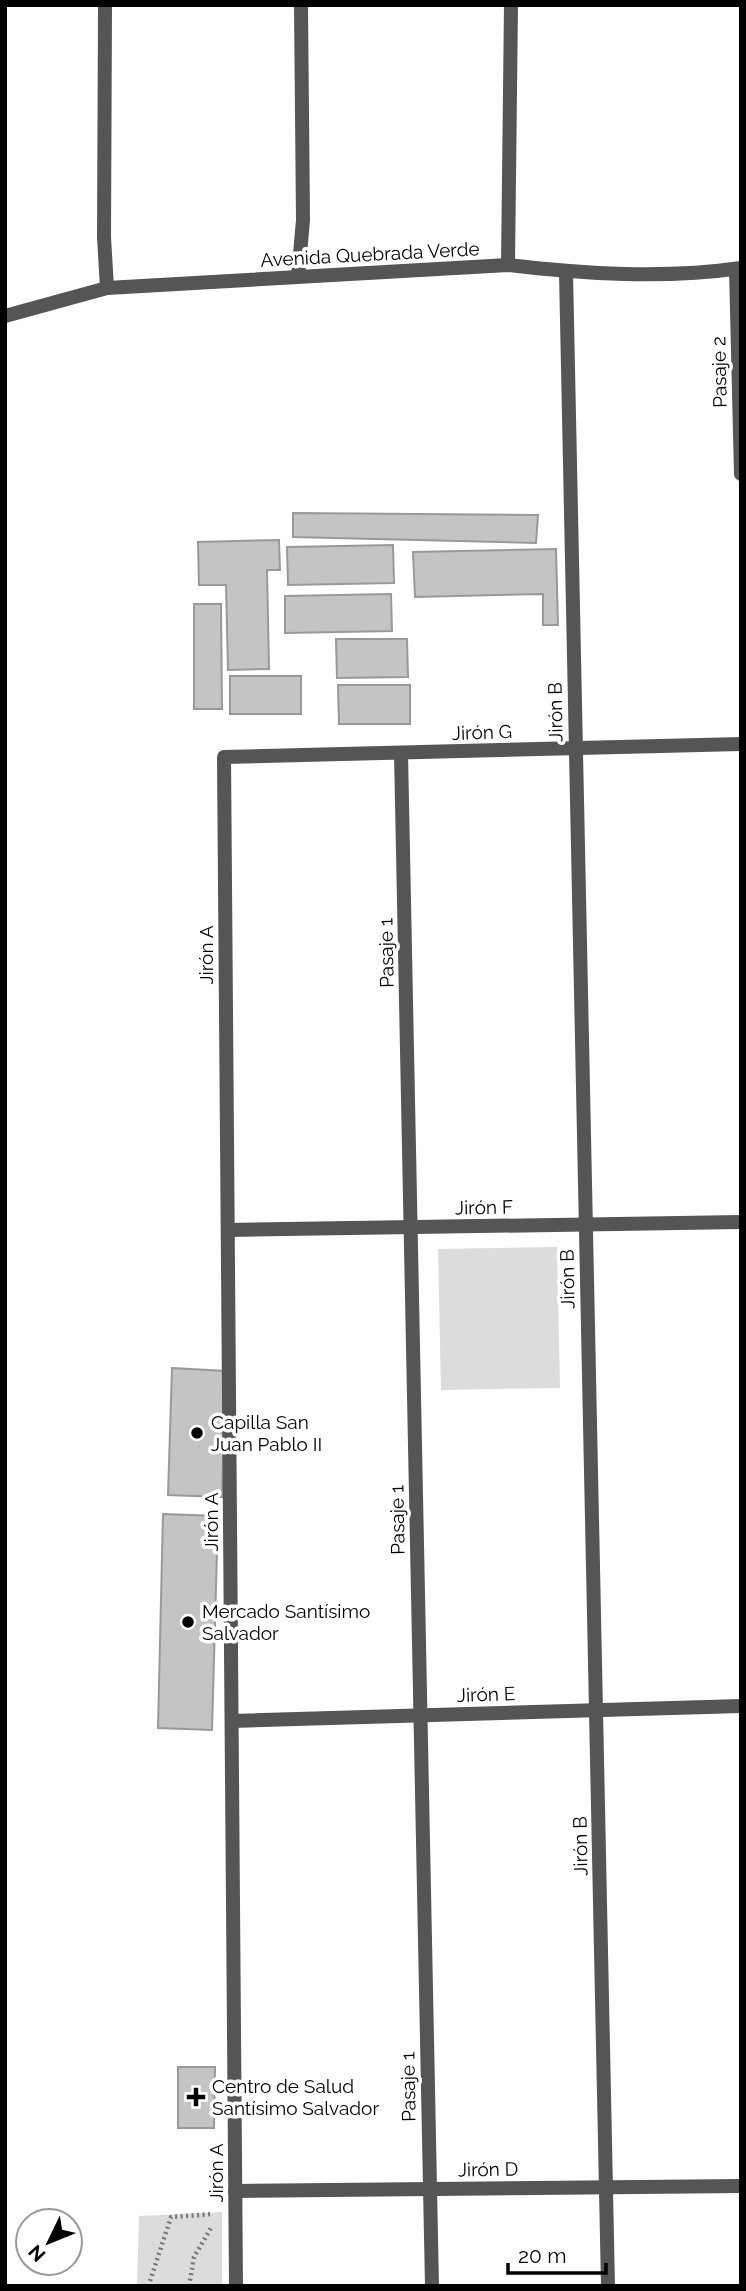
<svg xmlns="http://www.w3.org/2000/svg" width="746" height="2291" font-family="Raleway,sans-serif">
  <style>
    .green { fill: #dcdcdc }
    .building { fill: #c4c4c4; stroke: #999; stroke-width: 2 }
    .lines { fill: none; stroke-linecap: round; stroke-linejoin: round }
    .path { stroke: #777; stroke-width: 4.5; stroke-dasharray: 2 3.5; stroke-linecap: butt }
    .minor { stroke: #555; stroke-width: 14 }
    .poi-dot { fill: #000; stroke: #fff; stroke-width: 2.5 }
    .labels { text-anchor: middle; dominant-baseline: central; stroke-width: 7; stroke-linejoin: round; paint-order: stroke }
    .street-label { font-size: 19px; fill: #000; stroke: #fff }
    .poi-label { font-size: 19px; fill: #000; stroke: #fff; text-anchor: start }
  </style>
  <rect width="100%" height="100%" fill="#fff"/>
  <g class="green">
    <polygon points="557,1247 560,1388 441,1390 438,1249"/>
    <polygon points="222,2212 222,2286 137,2286 139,2216"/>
  </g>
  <g class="building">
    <polygon points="293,513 538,515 536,543 293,537"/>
    <polygon points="279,540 280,570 267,570 269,669 228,670 226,585 199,585 198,542"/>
    <polygon points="393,545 394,583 288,585 287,547"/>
    <polygon points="556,549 558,625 543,625 543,594 415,597 413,552"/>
    <polygon points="391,594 392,631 285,633 285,596"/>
    <polygon points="194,604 221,604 222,709 194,709"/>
    <polygon points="336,639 407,639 408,677 337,678"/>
    <rect x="230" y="676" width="71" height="38"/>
    <polygon points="338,685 410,685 410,724 339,724"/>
    <polygon points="172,1368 226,1371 222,1497 168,1495"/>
    <polygon points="163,1514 218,1516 212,1730 158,1728"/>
    <polygon points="178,2067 215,2067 214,2128 178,2128"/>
  </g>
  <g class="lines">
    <g class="path">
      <polyline points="150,2281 171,2217 213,2214"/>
      <polyline points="189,2286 194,2257 211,2228"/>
    </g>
    <g class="minor">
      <polyline points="105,5 104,237 107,288"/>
      <polyline points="508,265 511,5"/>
      <polyline points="736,269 741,474"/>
      <polyline points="566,272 608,2286"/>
      <polyline points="298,277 303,220 301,5"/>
      <path d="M5,316l102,-28 401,-23c76,9 156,14 233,3"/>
      <polyline points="401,753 432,2286"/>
      <polyline points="228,1230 741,1222"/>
      <polyline points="232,1721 741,1706"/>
      <polyline points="235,2191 741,2186"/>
      <polyline points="236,2286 224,757 741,744"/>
    </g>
  </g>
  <g class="poi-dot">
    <circle cx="197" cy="1433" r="7"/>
    <circle cx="188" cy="1622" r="7"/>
    <path d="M192.5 2086.5h7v7h7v7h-7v7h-7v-7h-7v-7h7z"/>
  </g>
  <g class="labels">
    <g class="street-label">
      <text transform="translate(370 254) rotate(-3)">Avenida Quebrada Verde</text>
      <text transform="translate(719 372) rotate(-91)">Pasaje 2</text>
      <text transform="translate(555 712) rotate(-91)">Jirón B</text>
      <text transform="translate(482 732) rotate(-2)">Jirón G</text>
      <text transform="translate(386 953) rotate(-91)">Pasaje 1</text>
      <text transform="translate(206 955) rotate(-90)">Jirón A</text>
      <text transform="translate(484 1207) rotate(-1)">Jirón F</text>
      <text transform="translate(567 1279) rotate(-91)">Jirón B</text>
      <text transform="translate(397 1520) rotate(-91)">Pasaje 1</text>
      <text transform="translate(211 1522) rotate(-90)">Jirón A</text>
      <text transform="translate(486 1694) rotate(-2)">Jirón E</text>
      <text transform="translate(580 1846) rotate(-91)">Jirón B</text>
      <text transform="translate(408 2087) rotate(-91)">Pasaje 1</text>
      <text transform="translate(488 2169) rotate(-1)">Jirón D</text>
      <text transform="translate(216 2173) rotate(-90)">Jirón A</text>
    </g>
    <g class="poi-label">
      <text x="211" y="1422">Capilla San<tspan x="211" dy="22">Juan Pablo II</tspan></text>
      <text x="202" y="1611">Mercado Santísimo<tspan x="202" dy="22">Salvador</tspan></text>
      <text x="212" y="2086">Centro de Salud<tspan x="212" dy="22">Santísimo Salvador</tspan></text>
    </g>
  </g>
  <rect width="746" height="2291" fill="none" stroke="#000000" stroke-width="14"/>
  <g transform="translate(49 2242) rotate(227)"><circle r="33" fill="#ffffff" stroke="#999999" stroke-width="2"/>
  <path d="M0-5L12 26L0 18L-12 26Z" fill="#000000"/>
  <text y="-10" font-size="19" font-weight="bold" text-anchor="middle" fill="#000000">N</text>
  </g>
  <path d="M508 2263v10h98v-10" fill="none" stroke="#000000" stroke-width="3.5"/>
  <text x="518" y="2263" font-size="21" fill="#000000" stroke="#ffffff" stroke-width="5" paint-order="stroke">20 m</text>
</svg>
